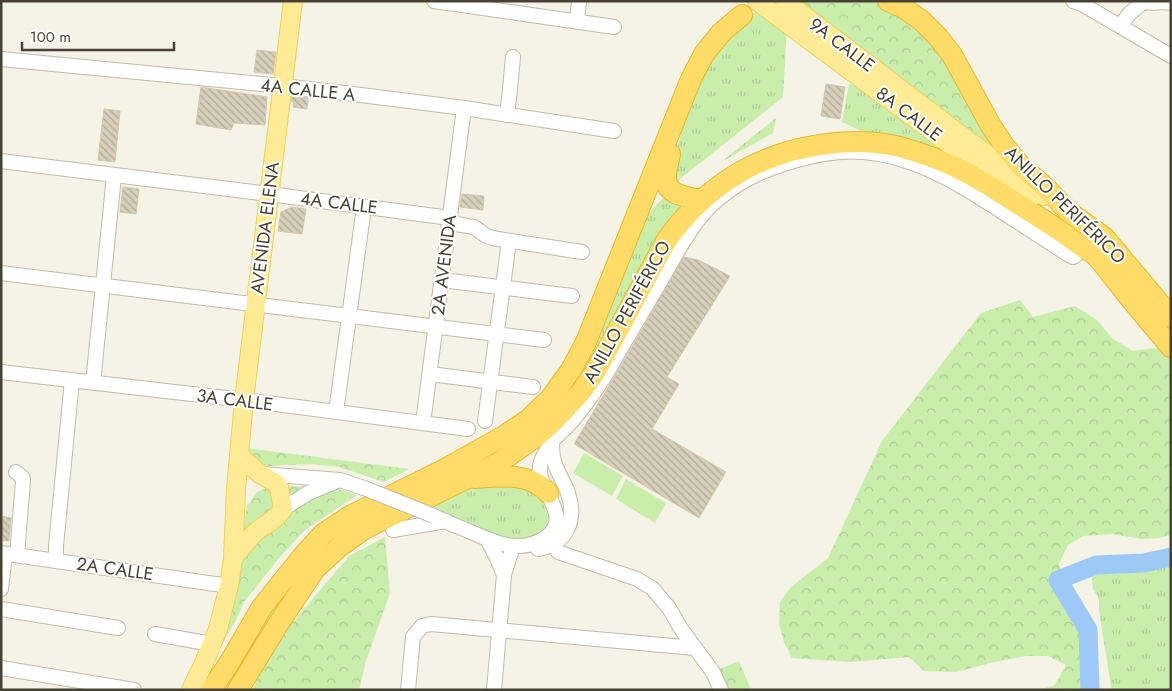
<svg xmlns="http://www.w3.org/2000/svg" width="1172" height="691" font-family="Jost,sans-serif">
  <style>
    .grass { fill: url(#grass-tufts) }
    .forest { fill: url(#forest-crowns) }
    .pitch { fill: #c9edab }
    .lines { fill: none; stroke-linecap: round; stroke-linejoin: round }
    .river { stroke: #9dc9f7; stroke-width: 19 }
    .building { fill: url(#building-back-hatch); stroke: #d3c8ad }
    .minor-casing { stroke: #c1bba8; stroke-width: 16 }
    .major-casing { stroke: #efd15a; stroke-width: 20 }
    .highway-casing { stroke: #ecb729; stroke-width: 22 }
    .minor { stroke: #fff; stroke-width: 14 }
    .major { stroke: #ffeb95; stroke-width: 18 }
    .highway { stroke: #ffdb67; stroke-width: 20 }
    .minor-bridge-casing { stroke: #c1bba8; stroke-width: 16; stroke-linecap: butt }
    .minor-bridge { stroke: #fff; stroke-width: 14 }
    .labels { text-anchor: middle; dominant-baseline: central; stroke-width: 4; stroke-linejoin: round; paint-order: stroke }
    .street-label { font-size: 18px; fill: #484235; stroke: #fff }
  </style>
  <defs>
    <pattern id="grass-tufts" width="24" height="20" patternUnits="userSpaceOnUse" patternTransform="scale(1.25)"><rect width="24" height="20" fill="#c9edab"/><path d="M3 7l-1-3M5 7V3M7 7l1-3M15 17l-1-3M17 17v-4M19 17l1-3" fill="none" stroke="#aecc94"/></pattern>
    <pattern id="forest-crowns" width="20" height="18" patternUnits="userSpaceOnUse" patternTransform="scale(1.25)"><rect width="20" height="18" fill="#c9edab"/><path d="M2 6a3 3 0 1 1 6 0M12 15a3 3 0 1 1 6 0" fill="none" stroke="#aecc94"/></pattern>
    <pattern id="building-back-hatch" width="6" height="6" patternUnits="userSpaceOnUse" patternTransform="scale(1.25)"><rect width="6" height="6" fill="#d7cfba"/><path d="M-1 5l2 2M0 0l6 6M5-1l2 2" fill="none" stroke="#b0aa98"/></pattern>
  </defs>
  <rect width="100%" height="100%" fill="#f5f2e6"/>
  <g class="grass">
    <polygon points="761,9 787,28 783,97 675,183 670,181 686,111 710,54 740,21"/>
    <polygon points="849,84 859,87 987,178 916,142 889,135 863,132 842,122"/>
    <polygon points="776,118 773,133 721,162"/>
    <polygon points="664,197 688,205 579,386 526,438 362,524 234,690 221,690 265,610 327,539 545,416 639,223"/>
    <path d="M490,482l43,6c11,13 23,22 14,39 -3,6 -9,9 -16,10 -37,7 -69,-16 -100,-32l35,-19z"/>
    <polygon points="1171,555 1171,690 1111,690 1110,680 1099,611 1099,599 1093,589 1092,577 1105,564 1120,558"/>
  </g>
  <g class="forest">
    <polygon points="794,1 875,1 888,7 935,41 996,152"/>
    <polygon points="1020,300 1033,317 1075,306 1097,320 1112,338 1133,351 1171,346 1171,535 1160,538 1142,539 1113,534 1083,536 1068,545 1059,564 1066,593 1080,617 1083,649 1090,668 1088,689 1039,690 1055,685 1066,665 1048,656 1026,656 990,663 957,672 924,671 909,657 851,662 792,658 784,642 779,624 780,602 791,587 828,558 882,441 981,313"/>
    <polygon points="247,448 409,469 384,482 339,467 313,464 269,466 258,463"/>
    <polygon points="270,486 333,487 357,495 305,530 279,558 244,602 236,620 217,654 244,526 247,506 257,492"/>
    <polygon points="385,537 390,593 366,661 359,690 252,690 267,661 289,627 349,556"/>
    <polygon points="739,661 751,690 720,690 712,672"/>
  </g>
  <g class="pitch">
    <polygon points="584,453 623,476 612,496 573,473"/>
    <polygon points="626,479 666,503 655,523 616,499"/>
  </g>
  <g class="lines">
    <polyline class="river" points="1090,690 1088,630 1058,580 1096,565 1144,563 1171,557"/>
  </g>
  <g class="building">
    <polygon points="257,50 276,52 273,74 254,72"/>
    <polygon points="826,84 845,87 840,119 821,116"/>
    <polygon points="201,87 267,97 265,125 234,123 231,130 196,124"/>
    <polygon points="292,96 308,98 307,109 293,107 294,102 291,101"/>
    <polygon points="104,109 120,111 115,162 98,160"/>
    <polygon points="123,187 139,189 136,214 120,212"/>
    <polygon points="462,194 484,196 483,210 460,207"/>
    <polygon points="292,207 306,209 302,234 278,231 281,212"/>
    <polygon points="684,257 698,260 730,276 667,377 679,384 652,429 726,472 699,518 574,444 615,376"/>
    <polygon points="1,516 11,518 9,541 1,540"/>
  </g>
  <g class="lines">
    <g class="minor-casing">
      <g id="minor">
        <polyline points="434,1 614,27"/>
        <polyline points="1073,1 1082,4 1171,56"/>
        <path d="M1144,2c9,2 18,-1 27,1"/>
        <polyline points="577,21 579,1"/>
        <polyline points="1120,26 1130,13 1145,1"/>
        <polyline points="1,59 282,86 353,94 464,108 614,131"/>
        <polyline points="507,115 509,99 513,57"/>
        <polyline points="1,161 269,194 450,218 456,224 474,227 485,235 492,238 582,252"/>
        <polyline points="1,273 544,340"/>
        <polyline points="442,280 572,296"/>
        <polyline points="1,372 244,400 468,429"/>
        <polyline points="430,374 533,387"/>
        <polyline points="93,383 114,176"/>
        <polyline points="336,412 364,207"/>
        <polyline points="485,421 509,241"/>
        <polyline points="423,423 464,108"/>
        <polyline points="16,472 23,478 23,481 17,555"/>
        <polyline points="262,474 340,480 364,488"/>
        <polyline points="283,509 308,493 335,482"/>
        <path d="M434,516c12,6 25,11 37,16 24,11 50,22 74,6 33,-23 -16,-52 -3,-79 4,-7 7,-14 12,-20 6,-6 13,-12 19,-19 15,-18 28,-36 39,-56 17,-30 34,-58 51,-87 12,-21 23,-43 39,-62 21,-25 54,-43 85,-52 23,-7 51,-13 76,-11 53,4 98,33 141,61 22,14 43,28 65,42l4,2 2,-1 8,-9"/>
        <polyline points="393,530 446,521"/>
        <polyline points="487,539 497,558 504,575"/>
        <path d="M538,549c29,-5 39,-29 30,-56 -4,-11 -11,-21 -14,-32 -2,-6 -2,-13 -2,-19"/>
        <polyline points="558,552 637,579 652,588 669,608 681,629 713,672 721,690"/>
        <polyline points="1,553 229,586"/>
        <polyline points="56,560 56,546 72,380"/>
        <polyline points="1,589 5,554"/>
        <polyline points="1,609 118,628"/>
        <polyline points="155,634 212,644"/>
        <polyline points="1,668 134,690"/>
        <polyline points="408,690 413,637 422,626 431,624 695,648"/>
        <polyline points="494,690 504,575 513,546"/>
      </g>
    </g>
    <g class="major-casing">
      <g id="major">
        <polyline points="757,1 949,144 1022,196 1029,201"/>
        <polyline points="785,1 958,133 1044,196"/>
        <path d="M233,558c8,-9 16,-21 25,-28 10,-7 19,-11 25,-21l-4,-22 -3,-4 -16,-9 -21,-19"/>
        <polyline points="191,690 203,665 218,629 229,586 233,558 236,489 244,400 293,1"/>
      </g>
    </g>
    <g class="highway-casing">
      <g id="highway">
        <polyline points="888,1 902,7 921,20 938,37 952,55 991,126 1005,147 1022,167 1045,187 1069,212 1105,238 1171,317"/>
        <path d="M670,154c-1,8 -5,17 -4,25 1,17 22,18 36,21"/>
        <path d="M474,478c24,-2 57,-6 74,15"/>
        <polyline points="211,690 228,665 262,607 302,557 323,534 350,516 443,470 504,436 529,419 550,399 571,370 586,342 691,79 704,54 721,33 742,15"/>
        <path d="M238,690l39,-64 38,-57 24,-22 25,-18 136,-67 37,-26 16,-14 28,-30 15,-21 70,-130c41,-58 99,-92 170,-98 21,-2 43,-1 64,4 21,6 44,14 63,24 20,10 39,23 58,35 21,13 41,25 60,40 4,3 9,5 13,8 9,8 16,20 24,29 17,22 35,43 53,64"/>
      </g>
    </g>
    <use href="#minor" class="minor"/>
    <use href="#major" class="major"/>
    <use href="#highway" class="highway"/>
    <g class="minor-bridge-casing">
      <polyline id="minor-bridge" points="364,488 434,516"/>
    </g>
    <use href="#minor-bridge" class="minor-bridge"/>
  </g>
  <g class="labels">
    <g class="street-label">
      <text transform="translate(842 45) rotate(37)">9A CALLE</text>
      <text transform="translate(308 90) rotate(6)">4A CALLE A</text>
      <text transform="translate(909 114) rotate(37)">8A CALLE</text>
      <text transform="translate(339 203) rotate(7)">4A CALLE</text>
      <text transform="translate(1065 205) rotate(44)">ANILLO PERIFÉRICO</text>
      <text transform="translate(265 228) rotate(-83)">AVENIDA ELENA</text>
      <text transform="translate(444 265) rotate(-83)">2A AVENIDA</text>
      <text transform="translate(627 312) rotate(-61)">ANILLO PERIFÉRICO</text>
      <text transform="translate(235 400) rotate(7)">3A CALLE</text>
      <text transform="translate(115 569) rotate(8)">2A CALLE</text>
    </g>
  </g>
  <rect width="1172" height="691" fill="none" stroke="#484235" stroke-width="5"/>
  <path d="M22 42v8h152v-8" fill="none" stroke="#484235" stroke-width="2.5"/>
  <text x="30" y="42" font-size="15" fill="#484235" stroke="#ffffff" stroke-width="4" paint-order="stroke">100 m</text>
</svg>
